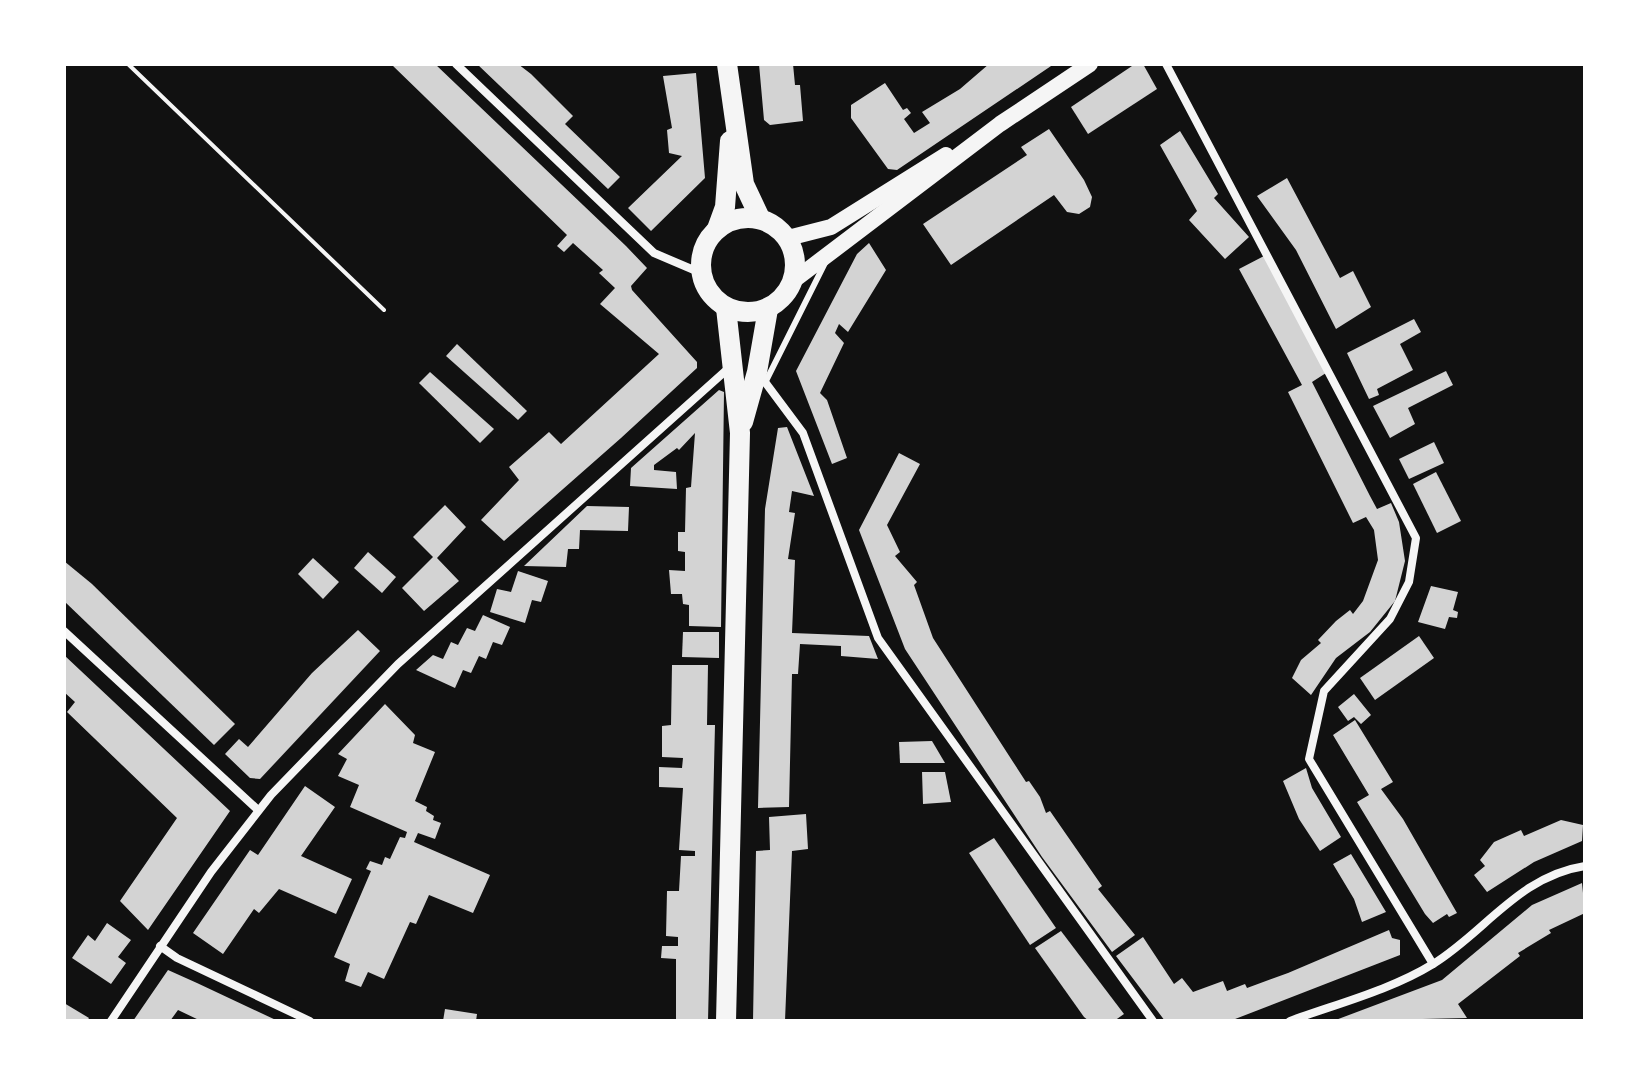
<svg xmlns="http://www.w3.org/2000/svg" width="1649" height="1085" font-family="'Alegreya Sans',sans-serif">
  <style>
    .building { fill: #d3d3d3 }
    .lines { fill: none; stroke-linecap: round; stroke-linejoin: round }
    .path { stroke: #f5f5f5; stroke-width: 4 }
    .service { stroke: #f5f5f5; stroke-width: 6 }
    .minor { stroke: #f5f5f5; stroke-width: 8 }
    .secondary { stroke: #f5f5f5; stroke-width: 16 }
    .primary { stroke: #f5f5f5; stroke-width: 20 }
  </style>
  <rect width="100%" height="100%" fill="#111"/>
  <g class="building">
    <polygon points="391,64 435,64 626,246 647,268 631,286 632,290 697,362 697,368 621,438 504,541 481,520 519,480 509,467 549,432 561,444 659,354 600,304 615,288 599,273 603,270 573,243 564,252 557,246 567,235"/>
    <polygon points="477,64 518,64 531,74 573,116 565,124 620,177 608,189"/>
    <polygon points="759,64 793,64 795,85 800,85 803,121 770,125 764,120"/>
    <polygon points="989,64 1054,64 897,170 888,169 851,118 851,105 885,83 903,110 907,108 911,113 904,119 914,133 930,123 922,112 960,89"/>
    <polygon points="1135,64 1143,64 1157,89 1088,134 1071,107"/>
    <polygon points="696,73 705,178 651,231 628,208 682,156 669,153 667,130 672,128 663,76"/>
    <polygon points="1049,129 1084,180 1092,197 1090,207 1079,214 1067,212 1054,195 951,265 923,224 1027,155 1021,147"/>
    <polygon points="1180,131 1218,194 1214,198 1249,237 1225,259 1189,220 1197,211 1160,145"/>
    <polygon points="1287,178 1340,278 1353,271 1371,307 1336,329 1296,250 1257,196"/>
    <polygon points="869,243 886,270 848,332 839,324 835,333 844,343 820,393 827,400 847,458 832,464 796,371 857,254"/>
    <polygon points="1264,256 1326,373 1312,382 1370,496 1377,509 1391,503 1399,522 1405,561 1395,601 1370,632 1336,658 1311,695 1292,678 1301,660 1321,643 1318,640 1336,621 1350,610 1353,614 1363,601 1378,560 1374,530 1366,517 1353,523 1288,392 1302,385 1239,269"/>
    <polygon points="1414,319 1421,332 1400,344 1413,370 1377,389 1379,395 1369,399 1347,353"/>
    <polygon points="457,344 527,411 518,420 446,356"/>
    <polygon points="1446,371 1453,385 1408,408 1415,424 1390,438 1373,406"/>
    <polygon points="430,372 494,429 480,443 419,383"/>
    <polygon points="719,390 724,392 721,627 689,626 689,605 683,604 682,594 671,594 669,570 685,571 685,552 678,551 678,532 685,532 686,488 691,487 695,433 679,450 677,448 654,465 654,470 676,472 677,489 630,486 631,468"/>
    <polygon points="787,427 814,496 792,491 789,512 795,513 788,559 795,560 792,633 869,636 878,659 841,656 841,646 800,644 798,674 792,674 789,807 758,808 765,509 778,428"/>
    <polygon points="1434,442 1444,463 1409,479 1399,459"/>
    <polygon points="899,453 920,464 887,525 900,552 895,556 917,582 914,585 933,638 1026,782 1029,781 1040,797 1046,813 1050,811 1102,886 1098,889 1135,935 1112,952 1042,857 905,649 859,530"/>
    <polygon points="1436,472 1461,521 1437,533 1413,484"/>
    <polygon points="445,505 466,527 437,558 459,581 424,611 402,588 433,557 413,537"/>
    <polygon points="587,506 629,507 628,531 580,530 579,549 568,549 566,567 524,566"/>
    <polygon points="368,552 396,577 382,593 354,568"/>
    <polygon points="313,558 339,582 323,599 298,574"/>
    <polygon points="64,561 92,584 235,724 214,745 64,601"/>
    <polygon points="518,571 548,581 541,602 532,600 525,623 490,612 497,589 511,592"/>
    <polygon points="1431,586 1458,592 1453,610 1458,612 1457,618 1449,617 1445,629 1418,622"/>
    <polygon points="483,615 510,627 502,645 493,642 486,659 479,656 471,673 463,670 455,688 416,670 433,655 443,659 451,642 458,645 467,628 475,631"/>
    <polygon points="358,630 380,651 260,779 250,778 225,754 239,739 248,747 312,673"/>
    <polygon points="683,632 719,632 719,658 682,657"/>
    <polygon points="1419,636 1434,658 1375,700 1360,678"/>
    <polygon points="64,655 230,811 148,930 120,901 177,818 67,712 75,702 64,692"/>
    <polygon points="672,665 708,665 707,725 715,725 708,1021 676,1021 676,959 661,958 662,946 678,946 678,937 666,936 667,891 679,891 681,856 695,856 695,851 679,850 683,788 659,787 659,767 682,768 683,758 662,757 662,726 671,725"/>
    <polygon points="1354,694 1371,715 1361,724 1354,717 1348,721 1338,707"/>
    <polygon points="385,704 415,735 413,743 435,752 415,801 427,807 426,811 434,816 433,820 441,823 435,839 418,833 414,842 490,875 473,913 429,895 416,924 410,922 384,979 368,972 361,987 345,981 350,964 334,957 371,871 366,869 370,861 382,865 385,857 390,859 400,837 405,838 407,832 350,807 359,785 338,776 347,759 338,754"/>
    <polygon points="1355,720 1393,782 1381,789 1403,819 1457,913 1449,917 1447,914 1433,923 1425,914 1357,802 1369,795 1333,735"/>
    <polygon points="932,741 945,763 900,763 899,742"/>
    <polygon points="1306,768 1312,788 1341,837 1320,851 1299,819 1283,781"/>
    <polygon points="922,772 945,772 951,802 923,804"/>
    <polygon points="305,786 335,807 301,856 352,879 336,914 279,889 259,913 254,909 223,954 193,933 250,850 258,855"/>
    <polygon points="806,814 808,849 792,851 785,1021 753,1021 756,851 770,850 769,817"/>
    <polygon points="1561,820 1583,825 1582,841 1534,862 1487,892 1474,875 1485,866 1480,860 1494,842 1521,830 1524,836"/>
    <polygon points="994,838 1056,928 1030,945 969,853"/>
    <polygon points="1351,854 1386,912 1362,922 1354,899 1333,864"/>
    <polygon points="1582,883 1585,913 1549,930 1551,933 1518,953 1520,956 1458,1004 1467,1018 1333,1021 1442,980 1532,905"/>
    <polygon points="107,923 131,940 118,957 126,963 111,984 72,958 88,935 95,941"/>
    <polygon points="1389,930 1392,938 1400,940 1400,955 1230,1021 1165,1021 1116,956 1143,937 1174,984 1182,978 1193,992 1223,981 1227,991 1245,984 1247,988 1288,973"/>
    <polygon points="1061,931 1124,1014 1114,1021 1089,1021 1084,1017 1035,948"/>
    <polygon points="168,970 197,983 278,1021 201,1021 178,1010 170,1021 133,1021"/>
    <polygon points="64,1003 89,1018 87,1021 64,1021"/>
    <polygon points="445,1009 477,1014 476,1021 443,1021"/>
  </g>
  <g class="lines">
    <polyline class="path" points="128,64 384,310"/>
    <polyline class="service" points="766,381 825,263"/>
    <g class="minor">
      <polyline points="456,64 654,253 701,273"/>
      <polyline points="1166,64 1416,538 1409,582 1390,619 1324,691 1309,759 1433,964"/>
      <polyline points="759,374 803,433 878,638 1153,1021"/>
      <polyline points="64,631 258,810"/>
      <polyline points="160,946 177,958 310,1021"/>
      <polyline points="111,1021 211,872 271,795 398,664 731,366"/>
      <path d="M1290,1021c46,-17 101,-31 143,-57 52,-32 86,-88 152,-98"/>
    </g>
    <g class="secondary">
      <polyline points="788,238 831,227 946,155"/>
      <polyline points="793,281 1000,124 1090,64"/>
    </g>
    <g class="primary">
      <polyline points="727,64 744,184 760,218"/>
      <circle cx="748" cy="265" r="47"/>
      <polyline points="717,229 725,207 730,141"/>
      <polyline points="743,422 757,372 768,309"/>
      <polyline points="726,1021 740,433 726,308"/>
    </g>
  </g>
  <rect width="1649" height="1085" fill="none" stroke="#ffffff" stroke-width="132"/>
</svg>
